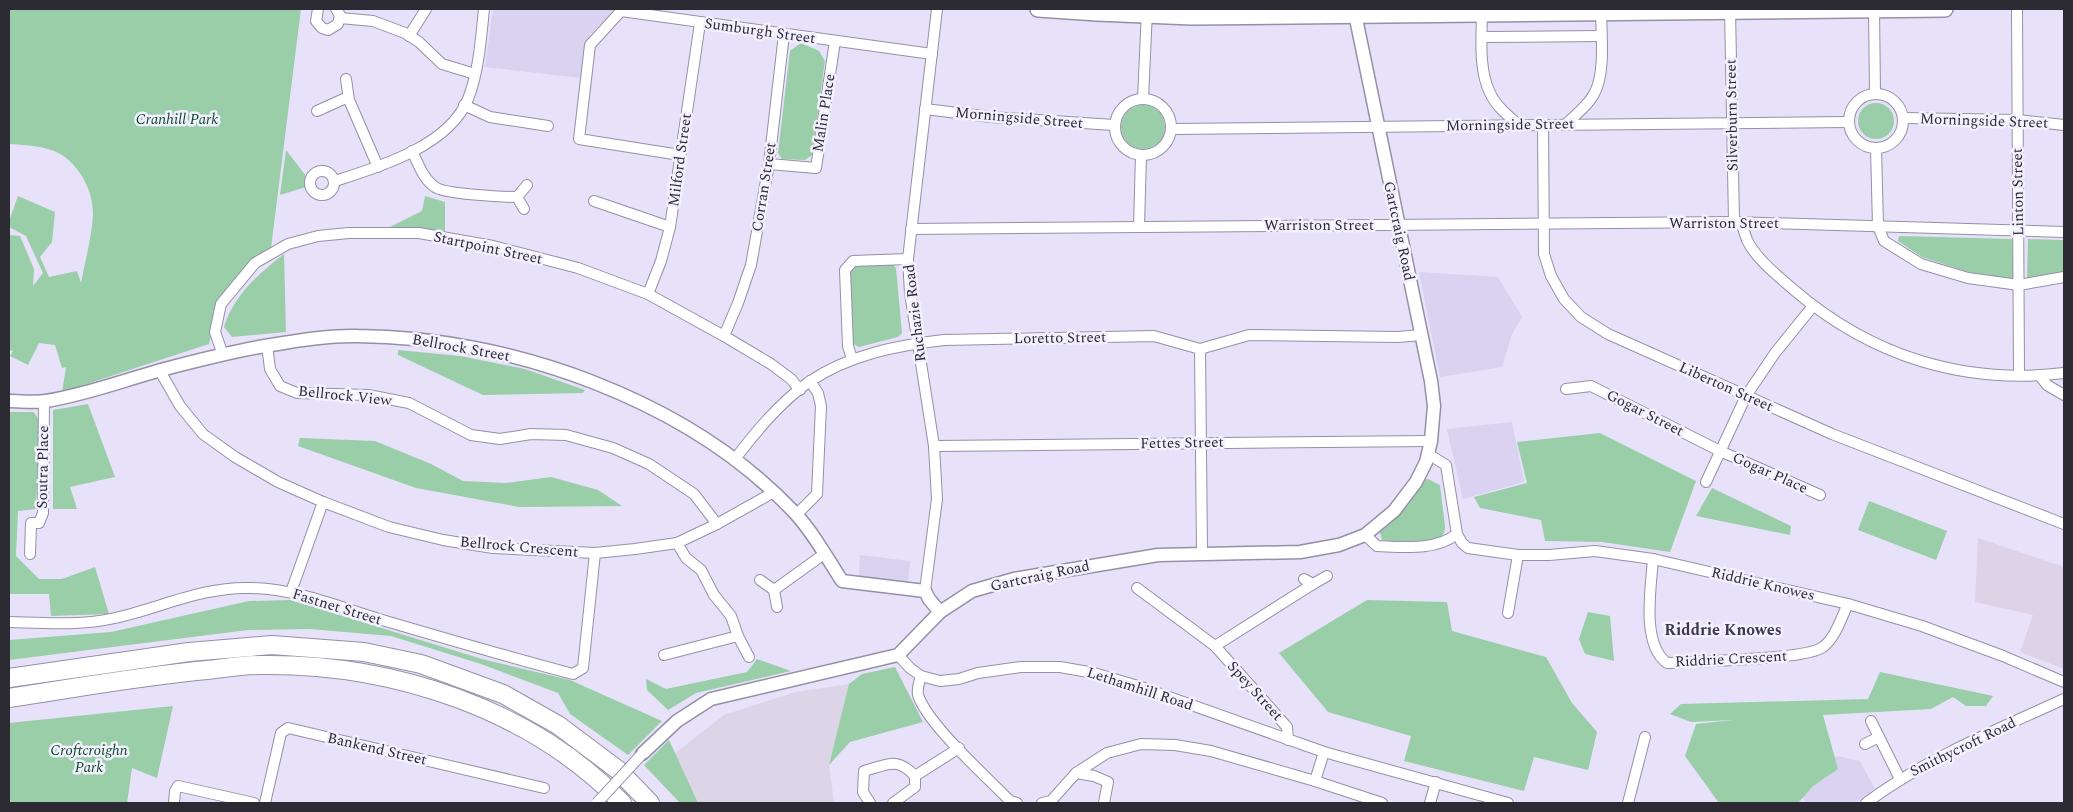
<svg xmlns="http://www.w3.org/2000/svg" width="2073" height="812" font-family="Spectral,serif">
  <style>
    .built { fill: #d9d2f0 }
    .industrial { fill: #dcd4e7 }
    .education { fill: #ddd3e7 }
    .green { fill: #9acea8 }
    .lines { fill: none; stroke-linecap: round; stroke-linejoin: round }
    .minor-casing { stroke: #9590a6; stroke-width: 12 }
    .tertiary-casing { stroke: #9590a6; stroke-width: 15 }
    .primary-casing { stroke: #9590a6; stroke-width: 18 }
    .motorway-casing { stroke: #9590a6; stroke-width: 20 }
    .minor { stroke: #fff; stroke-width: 10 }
    .tertiary { stroke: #fff; stroke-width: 12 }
    .primary { stroke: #fff; stroke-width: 15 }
    .motorway { stroke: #fff; stroke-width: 18 }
    .minor-bridge-casing { stroke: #9590a6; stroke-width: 12; stroke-linecap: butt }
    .minor-bridge { stroke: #fff; stroke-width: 10 }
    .labels { text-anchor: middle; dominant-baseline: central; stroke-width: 5; stroke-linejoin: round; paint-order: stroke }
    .street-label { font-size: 15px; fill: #2c2a33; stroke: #f3f0ff }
    .park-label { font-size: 15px; font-style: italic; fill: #0d4a27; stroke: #f3f0ff }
    .neighbourhood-label { font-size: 16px; font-weight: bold; fill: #3d384b; stroke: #f3f0ff }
  </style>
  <rect width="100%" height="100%" fill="#e7e1fa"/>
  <g class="built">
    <polygon points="493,9 617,9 613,11 589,36 581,78 485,67"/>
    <polygon points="1419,272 1498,277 1522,317 1512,334 1502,367 1440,377"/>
    <polygon points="1512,422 1524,482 1463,499 1447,429"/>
    <polygon points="860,555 910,561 908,582 859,576"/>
    <polygon points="1837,756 1860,761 1875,789 1855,803 1806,803 1794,783"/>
  </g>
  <polygon class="industrial" points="849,684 829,765 834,803 698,803 674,754 724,715 796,692"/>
  <polygon class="education" points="1978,538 2064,567 2064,669 2020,652 2033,615 1975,602"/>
  <g class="green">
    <path d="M9,9h292l-30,239 -18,12 -39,64 -5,20 -147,48 4,-25 -4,1 -7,-23 -16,-2 -11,22 -18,-9 3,-5 -4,-1v-115l11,1 14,33 -1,17 10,-13 -17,-37 -17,-9v-6l9,-25 37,16 -3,30 -12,15 9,20 28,-6 4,12c4,-22 11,-46 12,-69 0,-23 -12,-46 -31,-59 -13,-9 -38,-10 -53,-11z"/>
    <polygon points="801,43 819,51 825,61 812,155 805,160 782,159 778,153 790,51"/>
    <circle cx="1876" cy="121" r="18"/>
    <circle cx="1143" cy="127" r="22"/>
    <polygon points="286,150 306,176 306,187 280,195"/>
    <polygon points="425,196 445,202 445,231 388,228 422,211"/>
    <polygon points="1899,236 2012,239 2014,280 1968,272 1922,257 1898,241"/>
    <polygon points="2028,239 2064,240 2064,273 2027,278"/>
    <path d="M284,254l2,78 -54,5 -8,-10c9,-31 34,-53 60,-73z"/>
    <polygon points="891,263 896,268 902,333 898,337 859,347 853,344 850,273 856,266"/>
    <polygon points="398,350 460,356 525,369 585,390 583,393 483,395 398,355"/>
    <polygon points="88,404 115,477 70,487 77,509 53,509 53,410"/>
    <polygon points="9,412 34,412 40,422 36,509 18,511 16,556 39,579 62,579 95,567 109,614 51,616 49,594 9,594"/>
    <polygon points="1600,433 1696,481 1670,552 1602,542 1545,541 1541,520 1480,508 1474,497 1527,483 1517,442"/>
    <polygon points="300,438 375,441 431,464 463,481 506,483 551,477 598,490 622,506 519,507 416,488 298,446"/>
    <path d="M1428,479l12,6 5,41c0,8 -3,11 -10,15h-49l-4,-1 -2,-8c19,-14 32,-31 44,-52z"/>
    <polygon points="1712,488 1791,526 1790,535 1696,516"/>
    <polygon points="1869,501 1947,531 1936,560 1858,530"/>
    <polygon points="291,600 482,659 570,680 662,721 628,755 570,714 558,693 481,664 391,636 310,629 248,630 9,660 9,640 111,632 249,601"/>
    <polygon points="1367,600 1447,602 1452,631 1546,657 1572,703 1597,732 1588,770 1534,757 1524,791 1404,761 1411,736 1328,712 1279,653"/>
    <polygon points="1588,612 1610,616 1614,661 1585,654 1579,639"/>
    <polygon points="757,659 791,671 696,693 668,710 647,690 646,679 666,689 747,672"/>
    <polygon points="895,667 923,722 850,742 829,765 849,684 862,674"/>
    <polygon points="1880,672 1993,696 1986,706 1966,706 1953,697 1931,709 1823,715 1838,769 1813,786 1798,803 1719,803 1685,756 1696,724 1733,720 1691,722 1670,714 1681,704 1868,699"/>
    <polygon points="173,706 157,778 132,768 127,803 9,803 9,723"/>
    <polygon points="669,740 698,803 680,803 644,765"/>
  </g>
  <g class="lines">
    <g class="minor-casing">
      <g id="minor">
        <polyline points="318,9 316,21 322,28 328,30 338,24 340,15 336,9"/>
        <path d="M1482,9c0,27 -4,59 8,84 6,13 18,23 29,32"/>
        <polyline points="1730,9 1734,222"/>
        <polyline points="1874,9 1875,94"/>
        <polyline points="2017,9 2019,375"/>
        <polyline points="340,18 373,21 405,33 419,42 442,64 475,74"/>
        <polyline points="409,36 426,9"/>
        <polyline points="1482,37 1601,36"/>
        <polyline points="346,79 349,100 378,167"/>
        <circle cx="1876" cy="121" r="27"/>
        <circle cx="1143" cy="127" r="28"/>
        <polyline points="1143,99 1147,10"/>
        <polyline points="464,105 490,117 548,126"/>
        <polyline points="925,109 991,117 1114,125"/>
        <polyline points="317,111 348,97"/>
        <polyline points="1903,118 2017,120 2064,125"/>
        <polyline points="1543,125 1544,254 1551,276 1564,299 1581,317 1608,334 1832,434 2064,524"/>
        <path d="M1565,125c10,-10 23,-19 29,-31 12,-21 7,-62 7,-85"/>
        <polyline points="1171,129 1849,122"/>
        <polyline points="1876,148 1878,226 1884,241 1921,264 1968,278 2019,285 2064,277"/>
        <path d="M412,151c6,12 11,28 23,36 8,7 69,10 82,10l10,-12"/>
        <polyline points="680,155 579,139 590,45 621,11 932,54"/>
        <polyline points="769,164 816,168 835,41"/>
        <circle cx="322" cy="183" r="12"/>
        <path d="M335,181c44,-14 114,-35 133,-82 11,-28 13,-61 16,-90"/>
        <polyline points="517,197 524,209"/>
        <polyline points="594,201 670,227"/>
        <path d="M1741,222c2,6 4,12 6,18 9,19 31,36 47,50 77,66 169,95 270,83"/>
        <polyline points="1139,226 1141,155"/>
        <polyline points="911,229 1734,222 2064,232"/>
        <polyline points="648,294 661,261 670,227 700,23"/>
        <polyline points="724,336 738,303 751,265 769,164 784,34"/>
        <polyline points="267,345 270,369 280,386 297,393 368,395 409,403 471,435 500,439 531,434 566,435 613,448 649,464 694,494 717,524"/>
        <polyline points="1200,349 1202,553"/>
        <polyline points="223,355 215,332 221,304 255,263 288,244 318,236 349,233 419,233 493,246 578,268 648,294 724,336 771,364 791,379 800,390"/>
        <polyline points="852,359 848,346 845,270 853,261 908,259"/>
        <polyline points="160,371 180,406 203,434 235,457 278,482 323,502 389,527 443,540 493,548 595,553 635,549 677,543 717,524 774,492"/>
        <polyline points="2040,376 2047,385 2064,395"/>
        <polyline points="1566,389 1591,386 1720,451 1820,495"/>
        <polyline points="934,446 1431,441"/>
        <polyline points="1428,454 1446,465 1457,534 1462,543 1468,548 1518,555 1549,555 1595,551 1653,559 1848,604 1922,626 2003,656 2064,682"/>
        <path d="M735,459c21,-28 45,-57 74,-77 39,-27 89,-37 135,-42l210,-4 46,13 49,-14 149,2 23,-2"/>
        <polyline points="1706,482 1746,396 1775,353 1813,306"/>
        <polyline points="796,515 817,494 821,406 818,393 810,381"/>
        <path d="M1365,535l12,11c27,1 58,5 80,-12"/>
        <polyline points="677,543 686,558 701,570 714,595 731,616 738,636 749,657"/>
        <polyline points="30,554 31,523 39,523 43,513 44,401"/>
        <path d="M1653,559c-2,29 -12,85 14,104 28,-2 139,-3 156,-16 13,-10 18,-29 25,-43"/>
        <polyline points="760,580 774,590 777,607"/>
        <polyline points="1313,584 1327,576"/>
        <polyline points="1137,588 1215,646 1287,727 1288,740"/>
        <polyline points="774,590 824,554"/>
        <polyline points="925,591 937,499 934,446 910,293 908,259 937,9"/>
        <polyline points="291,592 323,502"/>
        <polyline points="1508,613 1518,555"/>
        <path d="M9,622c35,1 71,4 106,-4 45,-10 89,-32 136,-30 45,1 86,18 128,31 65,19 129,38 194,55l10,-6 12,-115"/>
        <polyline points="1215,646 1313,584 1304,579"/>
        <polyline points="664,655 738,636"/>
        <polyline points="898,655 910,668 921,676 940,681 959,679 978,673 1021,667 1060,667 1094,673 1138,686 1324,752 1508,803"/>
        <path d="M921,676c-2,6 -4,13 -3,19 10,30 68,81 92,106l7,2"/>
        <polyline points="1871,721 1900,779"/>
        <polyline points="1865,744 1879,737"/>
        <polyline points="1076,773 1094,776 1108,782 1104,803"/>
        <polyline points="915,776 959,748"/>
        <polyline points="1315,781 1324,752"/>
        <polyline points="174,803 175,791 178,786 254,803"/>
        <polyline points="265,803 281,733 288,728 544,788"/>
        <path d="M870,803l-7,-11 1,-21c24,-6 32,-15 51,5v11l-22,16"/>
        <polyline points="1042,803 1051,801 1076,773 1107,753 1141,744 1175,745 1211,751 1315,781 1382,803"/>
        <polyline points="1430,803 1436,782"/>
        <polyline points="1628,803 1645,737"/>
        <path d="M1866,803c61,-45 130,-73 198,-104"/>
      </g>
    </g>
    <g class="tertiary-casing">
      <g id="tertiary">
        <path d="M9,401c12,0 25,2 37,0 44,-7 86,-24 130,-35 31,-8 63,-16 95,-21 28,-5 59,-10 87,-9 153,1 330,64 436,176 19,20 33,46 48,69l83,10 4,8 11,13"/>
        <polyline points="642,754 677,721 711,699 898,655 940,612 972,591 1014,579 1158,555 1300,552 1339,545 1365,535 1394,511 1416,482 1426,462 1431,441 1434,406 1431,381 1354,9"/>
      </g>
    </g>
    <g class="primary-casing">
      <polyline id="primary" points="1038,9 1097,13 1192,17 1945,9"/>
    </g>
    <g class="motorway-casing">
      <g id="motorway">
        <polyline points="9,678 189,652 272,645 364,652 421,664 503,694 558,725 618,770 650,803"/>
        <path d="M9,698c66,-10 132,-22 198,-28 18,-2 36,-5 53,-5 131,-2 270,43 362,138"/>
      </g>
    </g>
    <use href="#minor" class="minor"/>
    <use href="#tertiary" class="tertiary"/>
    <use href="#primary" class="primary"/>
    <use href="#motorway" class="motorway"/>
    <g class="minor-bridge-casing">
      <polyline id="minor-bridge" points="597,803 642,754"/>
    </g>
    <use href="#minor-bridge" class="minor-bridge"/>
  </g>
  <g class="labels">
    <g class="street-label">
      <text transform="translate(760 31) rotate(8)">Sumburgh Street</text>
      <text transform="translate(824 113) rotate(-81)">Malin Place</text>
      <text transform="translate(1732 115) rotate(-91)">Silverburn Street</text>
      <text transform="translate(1019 118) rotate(5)">Morningside Street</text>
      <text transform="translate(1984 121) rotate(2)">Morningside Street</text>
      <text transform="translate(1510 125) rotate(-1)">Morningside Street</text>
      <text transform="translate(680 160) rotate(-82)">Milford Street</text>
      <text transform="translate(764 187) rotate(-81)">Corran Street</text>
      <text transform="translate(2018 192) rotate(-91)">Linton Street</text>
      <text x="1724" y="223">Warriston Street</text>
      <text x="1319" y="225">Warriston Street</text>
      <text transform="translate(1399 231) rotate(78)">Gartcraig Road</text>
      <text transform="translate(488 248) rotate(12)">Startpoint Street</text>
      <text transform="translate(915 313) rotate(-97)">Ruchazie Road</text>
      <text transform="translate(1060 338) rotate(-1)">Loretto Street</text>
      <text transform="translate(461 348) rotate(10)">Bellrock Street</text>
      <text transform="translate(1726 387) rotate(24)">Liberton Street</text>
      <text transform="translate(345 396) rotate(6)">Bellrock View</text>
      <text transform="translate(1645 413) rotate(27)">Gogar Street</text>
      <text transform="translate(1182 443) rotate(-1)">Fettes Street</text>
      <text transform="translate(43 467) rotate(-89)">Soutra Place</text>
      <text transform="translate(1770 473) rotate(24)">Gogar Place</text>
      <text transform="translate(519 547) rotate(5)">Bellrock Crescent</text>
      <text transform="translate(1040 576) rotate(-12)">Gartcraig Road</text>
      <text transform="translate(1763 584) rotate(13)">Riddrie Knowes</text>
      <text transform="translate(337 607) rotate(17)">Fastnet Street</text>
      <text transform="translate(1731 659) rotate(-3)">Riddrie Crescent</text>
      <text transform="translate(1140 689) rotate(18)">Lethamhill Road</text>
      <text transform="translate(1255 691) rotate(48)">Spey Street</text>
      <text transform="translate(1963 747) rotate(-26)">Smithycroft Road</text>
      <text transform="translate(377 749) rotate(13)">Bankend Street</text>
    </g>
    <g class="park-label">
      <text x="177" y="119">Cranhill Park</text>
      <text x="89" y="750">Croftcroighn<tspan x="89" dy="17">Park</tspan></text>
    </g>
    <g class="neighbourhood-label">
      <text x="1723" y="630">Riddrie Knowes</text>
    </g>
  </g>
  <rect width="2073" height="812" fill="none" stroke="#2c2a33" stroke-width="20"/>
</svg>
